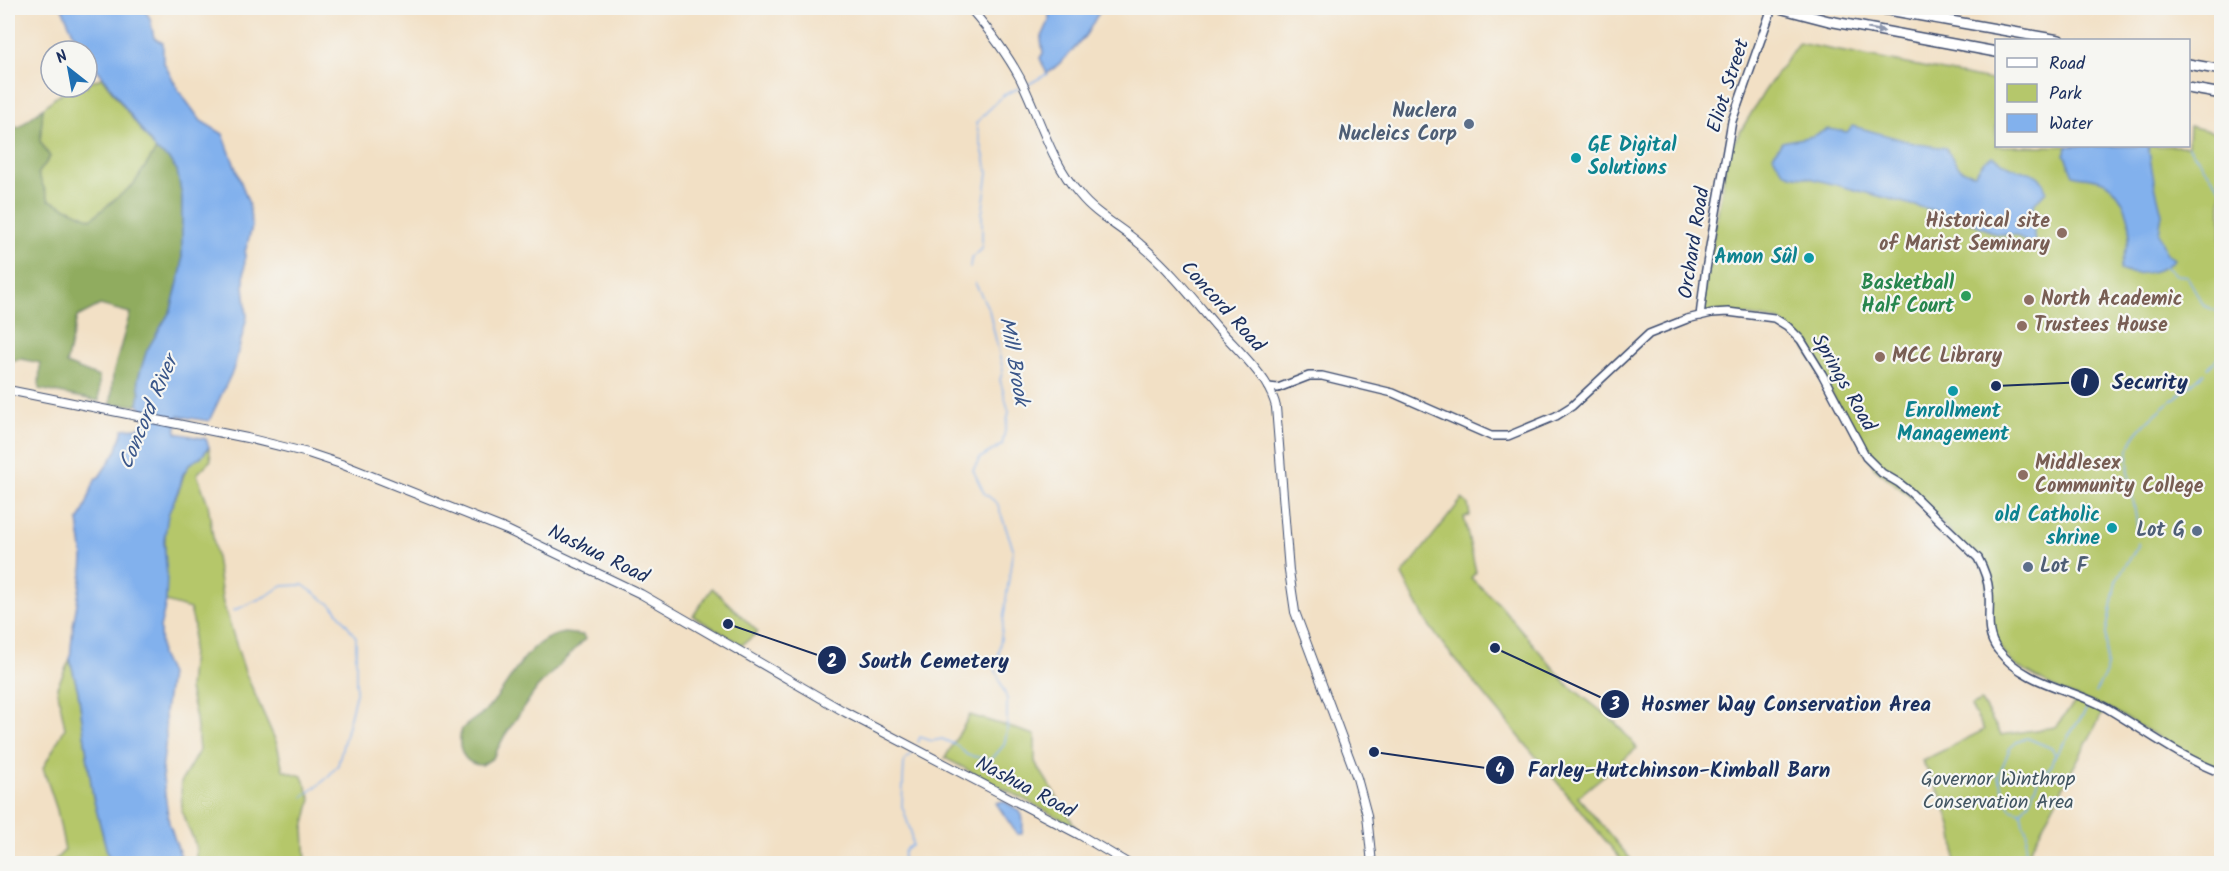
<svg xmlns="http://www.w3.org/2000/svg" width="2229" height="871" font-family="Kalam,sans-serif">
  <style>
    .green { fill: #b5c76b; stroke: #687b64; stroke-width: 1.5 }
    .forest { fill: #90ac5f; stroke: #566e5e; stroke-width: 1.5 }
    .water { fill: #82b1ed; stroke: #4e70a6; stroke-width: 1.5 }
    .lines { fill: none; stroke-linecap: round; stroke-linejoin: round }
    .stream { stroke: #82b1ed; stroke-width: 1.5 }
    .tertiary-casing { stroke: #3b4a6d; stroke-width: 10 }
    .secondary-casing { stroke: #3b4a6d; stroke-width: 10 }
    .motorway-casing { stroke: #3b4a6d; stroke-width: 12 }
    .tertiary { stroke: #fff; stroke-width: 7 }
    .secondary { stroke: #fff; stroke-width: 8 }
    .motorway { stroke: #fff; stroke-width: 9 }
    .oneway { fill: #8d97ae }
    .service-dot { fill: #5c6f8a; stroke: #f6f6f2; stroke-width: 2 }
    .culture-dot { fill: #0f9aa8; stroke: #f6f6f2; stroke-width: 2 }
    .education-dot { fill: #8d6e63; stroke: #f6f6f2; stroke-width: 2 }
    .leisure-dot { fill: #2e9e5b; stroke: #f6f6f2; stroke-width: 2 }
    .labels { text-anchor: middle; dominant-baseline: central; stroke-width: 4.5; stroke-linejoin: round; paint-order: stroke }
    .street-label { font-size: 20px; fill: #1b2f5e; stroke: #f6f6f2 }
    .service-label { font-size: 20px; font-weight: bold; fill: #4e5e75; stroke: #f6f6f2; text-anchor: end }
    .culture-label { font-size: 20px; font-weight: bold; fill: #0d838f; stroke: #f6f6f2; text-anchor: end }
    .education-label { font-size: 20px; font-weight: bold; fill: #785e54; stroke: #f6f6f2; text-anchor: start }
    .leisure-label { font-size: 20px; font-weight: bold; fill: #27864d; stroke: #f6f6f2; text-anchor: end }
    .park-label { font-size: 20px; fill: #425561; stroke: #f6f6f2 }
    .water-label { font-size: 21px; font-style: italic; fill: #3a5689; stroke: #f6f6f2 }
    .leader { fill: none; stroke: #1b2f5e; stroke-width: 2 }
    .callout-dot { fill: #1b2f5e; stroke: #f6f6f2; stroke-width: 2 }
    .mark-label { font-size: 18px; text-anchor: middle; font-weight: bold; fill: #fff }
    .callout-label { font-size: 21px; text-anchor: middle; font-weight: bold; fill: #1b2f5e; stroke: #f6f6f2; stroke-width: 4.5; stroke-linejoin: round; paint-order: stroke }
  </style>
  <rect width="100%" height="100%" fill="#f6f6f2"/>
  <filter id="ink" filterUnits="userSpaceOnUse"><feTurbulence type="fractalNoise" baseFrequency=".0167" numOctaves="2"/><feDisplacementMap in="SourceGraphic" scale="12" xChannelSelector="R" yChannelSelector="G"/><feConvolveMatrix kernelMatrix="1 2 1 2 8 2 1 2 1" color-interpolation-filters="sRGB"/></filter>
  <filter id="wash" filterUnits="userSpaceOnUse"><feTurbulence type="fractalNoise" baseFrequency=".008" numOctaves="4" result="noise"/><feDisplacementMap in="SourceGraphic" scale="24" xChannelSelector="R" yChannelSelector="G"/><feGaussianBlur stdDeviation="1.35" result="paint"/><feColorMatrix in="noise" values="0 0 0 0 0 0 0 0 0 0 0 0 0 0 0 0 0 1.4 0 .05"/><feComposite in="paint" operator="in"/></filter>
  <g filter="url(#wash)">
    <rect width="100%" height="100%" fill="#f2e0c5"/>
    <g class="green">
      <polygon points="1798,43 1996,81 1996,146 2188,146 2189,126 2221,134 2221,773 2110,709 2061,691 2014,665 1990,635 1985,570 1939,520 1874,467 1801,340 1780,321 1744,315 1700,316 1728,152 1764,92"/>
      <path d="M102,78l54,72 -22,34 -43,35 -42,-19 -11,-26 12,-17 -10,-16 3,-33c14,-13 24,-21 44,-21v-4z"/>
      <path d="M209,447l2,13 -14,14 11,30 15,99 22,69 32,72 6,26 19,6 9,23 -7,29 2,35h-110v-17l-14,-34 -1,-30 18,-31 -3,-33 -7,-29 5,-64 -4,-16 -24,-7c1,-28 -4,-57 1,-85 2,-10 10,-20 13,-30 3,-8 3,-15 9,-22 5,-7 13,-9 20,-18z"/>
      <polygon points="1462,499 1468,504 1470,516 1464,517 1476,572 1471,578 1499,604 1567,684 1615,722 1637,748 1578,797 1634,863 1624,863 1445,647 1426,621 1402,575"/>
      <polygon points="712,588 758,632 742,645 693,616"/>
      <polygon points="70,659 78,691 93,797 110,863 52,863 65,850 57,810 43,768 65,728 57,687"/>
      <path d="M2077,700l27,10 -81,153h-68c2,-35 -15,-73 -33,-102l62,-31 -13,-24 10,-5 20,34 54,-8z"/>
      <polygon points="970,715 1035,735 1035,762 1075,826 945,758"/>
    </g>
    <g class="forest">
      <polygon points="43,108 40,141 50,157 38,174 49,200 91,219 134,184 156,150 169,159 177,170 182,196 182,267 171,310 147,350 138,379 140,394 138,405 111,404 113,374 130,313 100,305 77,317 66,364 99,377 99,401 39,389 40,363 22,359 8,361 8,119 18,128"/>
      <path d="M564,633l19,2 2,4 -48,49 -32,47 -12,23 -11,7c-20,0 -26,-20 -20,-36 7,-8 18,-12 25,-20 25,-25 37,-70 77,-76z"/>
    </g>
    <g class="water">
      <path d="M62,8h81l7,10 4,20 9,5v18l16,30 22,30 22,13 26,70 3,23 -7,25 -1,34 3,31 -13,51 -25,53 -31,-5 -2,17 30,6 3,8 -7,9 -12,8 -7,10 -3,12 -12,29 -4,26 3,34 -1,27 -6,26 1,27 9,19 -5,38 1,26 -4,33 7,52 14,40h-73l-17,-66 -15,-106 -8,-32 3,-33 9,-52 1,-17 -5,-36c9,-12 11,-29 18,-43l3,-1 18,-27 6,-21 14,-1 8,-6v-11l-7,-6 2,-11 -2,-15 9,-29 24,-40 11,-43v-71l-5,-26 -8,-11 -13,-9 -69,-95v-4h-3l-10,-16z"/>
      <path d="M1049,8h54c-8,8 -11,19 -18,28 -11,14 -23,26 -38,38l-7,-16 3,-5 -2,-14 8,-18z"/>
      <path d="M1853,126l64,18 29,4c8,13 13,25 29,26l9,-13 9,-5c6,3 11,8 18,11 17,8 29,1 35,24l-12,13 -1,16 2,28 -19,-13 -20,-1 -34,-16 -156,-41c-20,-1 -24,-4 -33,-22l9,-13 31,-6 15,-7 19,3z"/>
      <path d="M2068,146h80l6,35 8,33 -3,19 7,21 8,5c-10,14 -39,18 -54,11 5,-29 18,-35 3,-67 -4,-8 -11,-17 -18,-21 -10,-5 -22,-4 -32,-7l-9,-21z"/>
      <path d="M1003,801c19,11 22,10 19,33h-5l-21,-31z"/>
    </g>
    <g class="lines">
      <g class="stream">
        <polyline points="1029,84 1047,74"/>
        <polyline points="2188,146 2222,190"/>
        <polyline points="2164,266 2176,275 2187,276 2204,306 2222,313"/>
        <polyline points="970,268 971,259 982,249 982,214 988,173 976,123 1002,96 1019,88"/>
        <polyline points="2208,368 2222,354"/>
        <path d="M2137,528c-1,-22 -12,-58 -8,-79 4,-24 56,-56 75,-76"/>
        <polyline points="233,611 268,595 281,586 303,585 334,607 356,637 356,693 338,765 326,779 303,797"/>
        <polyline points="2095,693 2106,673 2106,633 2116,581 2138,546 2138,543"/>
        <polyline points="918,742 920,737 932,741 942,739 958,746 967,755 991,760 1004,745 1007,731 1007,699 994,666 998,659 1013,548 997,503 984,493 973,470 980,458 1002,445 1009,412 1000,380 1003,370 989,310 975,283"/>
        <polyline points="2021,812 2010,809 1998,777 2010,748 2017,742 2027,738 2051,748 2055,754"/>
        <path d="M903,864c0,-9 0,-16 9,-18l-1,-14 -9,-26 2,-45 8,-7"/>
        <polyline points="2024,864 2027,832 2023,823 2021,812 2031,798 2039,777 2050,768 2053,759 2088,707"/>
      </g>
    </g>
  </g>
  <g filter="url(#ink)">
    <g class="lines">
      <g class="tertiary-casing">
        <g id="tertiary">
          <polyline points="1700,316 1705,275 1732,121 1772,8"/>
          <path d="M1268,387l10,1 31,-12h13l71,17 98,43h17l48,-20 16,-10 77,-72 38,-15 25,-6 16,-1 46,6 13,8 14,14 21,34 44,83 16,16 17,10 10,8 69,67c6,11 10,21 11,34 2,20 -5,41 9,58 29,37 76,38 112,60 37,22 71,48 112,63"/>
        </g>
      </g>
      <g class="secondary-casing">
        <g id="secondary">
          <path d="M970,8c19,22 36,44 50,70 20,40 30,83 60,117 16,20 41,32 60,49 29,24 53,55 77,83 16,18 35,35 48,55 5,8 9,16 11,25l13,164 6,41 62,166 10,37 5,49"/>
          <polyline points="8,390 247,438 308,453 341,464 507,530 641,594 845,712 1080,835 1129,864"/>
        </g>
      </g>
      <g class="motorway-casing">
        <g id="motorway">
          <polyline points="1779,8 1829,21 1996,52"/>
          <polyline points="1877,8 2059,40"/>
          <polyline points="2188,64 2222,70"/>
          <polyline points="2188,88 2222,94"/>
        </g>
      </g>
      <use href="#tertiary" class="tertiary"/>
      <use href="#secondary" class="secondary"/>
      <use href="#motorway" class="motorway"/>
    </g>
    <defs><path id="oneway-solid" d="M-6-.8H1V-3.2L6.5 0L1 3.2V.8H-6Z" transform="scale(1.5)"/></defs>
    <use class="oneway" href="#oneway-solid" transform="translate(1876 30) rotate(11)"/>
  </g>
  <g class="service-dot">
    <circle cx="1469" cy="124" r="6"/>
    <circle cx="2197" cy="531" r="6"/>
    <circle cx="2028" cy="567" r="6"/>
  </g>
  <g class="culture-dot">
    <circle cx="1576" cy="158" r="6"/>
    <circle cx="1809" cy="258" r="6"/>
    <circle cx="1953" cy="391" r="6"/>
    <circle cx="2112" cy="528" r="6"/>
  </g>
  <g class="education-dot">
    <circle cx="2062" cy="233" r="6"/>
    <circle cx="2029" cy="300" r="6"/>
    <circle cx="2022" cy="326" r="6"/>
    <circle cx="1880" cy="357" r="6"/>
    <circle cx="2023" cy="475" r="6"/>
  </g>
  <circle class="leisure-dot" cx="1966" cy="296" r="6"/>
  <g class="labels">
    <g class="street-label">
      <text transform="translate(1729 86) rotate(-72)">Eliot Street</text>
      <text transform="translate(1695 243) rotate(-81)">Orchard Road</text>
      <text transform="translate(1222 307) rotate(48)">Concord Road</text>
      <text transform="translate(1843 383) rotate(60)">Springs Road</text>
      <text transform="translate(598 555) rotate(26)">Nashua Road</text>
      <text transform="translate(1025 788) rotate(28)">Nashua Road</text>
    </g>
    <g class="service-label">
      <text x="1457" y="112">Nuclera<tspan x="1457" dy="23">Nucleics Corp</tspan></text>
      <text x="2185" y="531">Lot G</text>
      <text x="2040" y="567" text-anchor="start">Lot F</text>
    </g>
    <g class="culture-label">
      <text x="1588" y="146" text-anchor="start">GE Digital<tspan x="1588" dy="23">Solutions</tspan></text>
      <text x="1797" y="258">Amon Sûl</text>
      <text x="1953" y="412" text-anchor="middle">Enrollment<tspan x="1953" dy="23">Management</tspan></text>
      <text x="2100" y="516">old Catholic<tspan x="2100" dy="23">shrine</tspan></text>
    </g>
    <g class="education-label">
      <text x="2050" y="222" text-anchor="end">Historical site<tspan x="2050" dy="23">of Marist Seminary</tspan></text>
      <text x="2041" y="300">North Academic</text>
      <text x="2034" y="326">Trustees House</text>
      <text x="1892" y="357">MCC Library</text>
      <text x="2035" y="464">Middlesex<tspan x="2035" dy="23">Community College</tspan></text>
    </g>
    <g class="leisure-label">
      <text x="1954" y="284">Basketball<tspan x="1954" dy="23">Half Court</tspan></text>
    </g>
    <g class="park-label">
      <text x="1998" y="780">Governor Winthrop<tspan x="1998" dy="23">Conservation Area</tspan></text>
    </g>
    <g class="water-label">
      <text transform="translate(1013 361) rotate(80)">Mill Brook</text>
      <text transform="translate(149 413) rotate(-67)">Concord River</text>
    </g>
  </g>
  <path class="leader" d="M1996 386L2085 382M728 624L832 660M1495 648L1615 704M1374 752L1500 770"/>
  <g class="callout-dot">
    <circle cx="1996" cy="386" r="6"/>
    <circle cx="728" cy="624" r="6"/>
    <circle cx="1495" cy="648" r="6"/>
    <circle cx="1374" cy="752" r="6"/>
    <circle cx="2085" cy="382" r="15"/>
    <circle cx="832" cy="660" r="15"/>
    <circle cx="1615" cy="704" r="15"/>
    <circle cx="1500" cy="770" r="15"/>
  </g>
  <g class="mark-label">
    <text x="2085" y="388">1</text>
    <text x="832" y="667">2</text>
    <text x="1615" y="710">3</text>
    <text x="1500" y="776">4</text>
  </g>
  <g class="callout-label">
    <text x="2150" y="389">Security</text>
    <text x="934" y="668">South Cemetery</text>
    <text x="1786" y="711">Hosmer Way Conservation Area</text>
    <text x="1679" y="777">Farley-Hutchinson-Kimball Barn</text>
  </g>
  <rect width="2229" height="871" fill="none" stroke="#f6f6f2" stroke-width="30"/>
  <rect x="1995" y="39" width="195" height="108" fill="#f6f6f2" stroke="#9ea6b7" stroke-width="1.5"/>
  <rect x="2007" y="58" width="30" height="9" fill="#ffffff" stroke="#9ea6b7" stroke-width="1.5"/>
  <text x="2049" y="69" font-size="18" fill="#1b2f5e">Road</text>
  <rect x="2007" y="84" width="30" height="18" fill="#b5c76b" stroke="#9ea6b7" stroke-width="1.5"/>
  <text x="2049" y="99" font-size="18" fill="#1b2f5e">Park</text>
  <rect x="2007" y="114" width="30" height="18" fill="#82b1ed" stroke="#9ea6b7" stroke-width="1.5"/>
  <text x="2049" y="129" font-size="18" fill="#1b2f5e">Water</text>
  <g transform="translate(69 69) rotate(329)"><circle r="28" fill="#f6f6f2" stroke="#9ea6b7" stroke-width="1.5"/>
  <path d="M0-4.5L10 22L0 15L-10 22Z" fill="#1f6fb2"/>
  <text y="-9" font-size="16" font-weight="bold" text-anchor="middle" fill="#1b2f5e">N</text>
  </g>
</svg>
